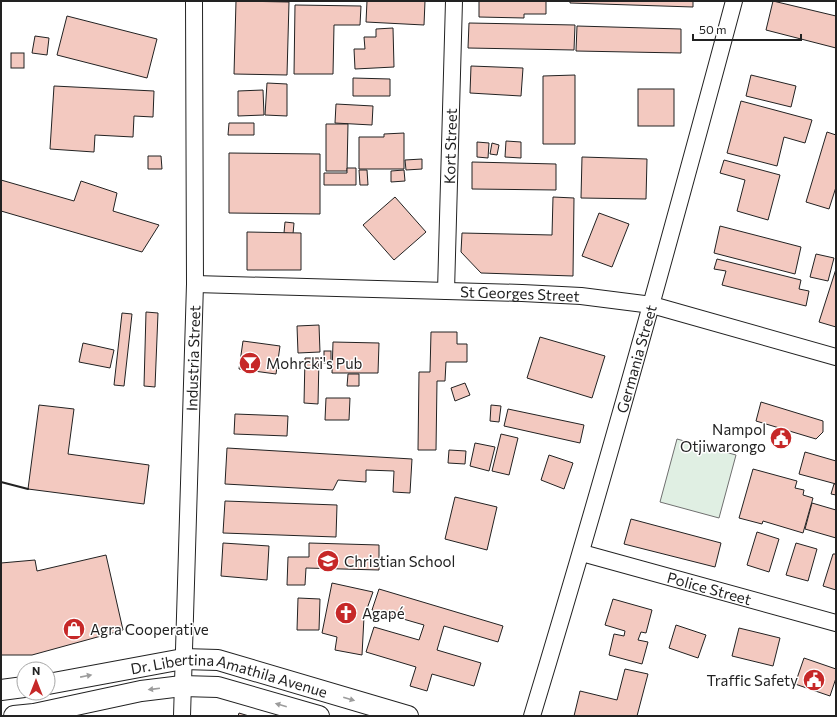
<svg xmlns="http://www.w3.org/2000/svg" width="837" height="717" font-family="Commissioner,sans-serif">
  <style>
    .green { fill: #e0efe3; stroke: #6f6f6f }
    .building { fill: #f3c9c0; stroke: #222 }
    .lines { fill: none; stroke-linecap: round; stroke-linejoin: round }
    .minor-casing { stroke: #222; stroke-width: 18 }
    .major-casing { stroke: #222; stroke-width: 22 }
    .minor { stroke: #fff; stroke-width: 16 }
    .major { stroke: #fff; stroke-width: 20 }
    .wall { stroke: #222; stroke-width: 2 }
    .oneway { fill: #9c9c9c }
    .labels { text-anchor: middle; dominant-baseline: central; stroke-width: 3; stroke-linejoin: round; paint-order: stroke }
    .street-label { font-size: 15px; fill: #222; stroke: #fff }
    .poi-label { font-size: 15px; fill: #222; stroke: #fff; text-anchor: start }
  </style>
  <rect width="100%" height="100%" fill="#fff"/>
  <polygon class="green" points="677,439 736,455 719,518 660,502"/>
  <g class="building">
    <polygon points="236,1 289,2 287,75 234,74"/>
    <polygon points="367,1 425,1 424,25 366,22"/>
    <polygon points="479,1 546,1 546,14 524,14 524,18 479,17"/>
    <polygon points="570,1 693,1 693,7 570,3"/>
    <polygon points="773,1 836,16 836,48 766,30"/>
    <polygon points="295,5 361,6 360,25 334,25 333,74 294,74"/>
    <polygon points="67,16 157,39 147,78 57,55"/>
    <polygon points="469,23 575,25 574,50 468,48"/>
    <polygon points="577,26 681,29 681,53 576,51"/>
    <polygon points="393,28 394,67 355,69 354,49 365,49 364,37 376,37 376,29"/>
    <polygon points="35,36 49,38 47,55 32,53"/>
    <rect x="11" y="53" width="13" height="15"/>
    <polygon points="471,66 523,68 521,96 470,93"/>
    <polygon points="575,75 575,144 543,144 543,76"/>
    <polygon points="751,75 796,86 791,107 746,96"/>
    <polygon points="353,78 390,79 390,96 353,96"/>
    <polygon points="267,83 287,84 287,116 265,115"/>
    <polygon points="54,86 154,91 153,117 134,116 133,137 95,135 94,152 50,149"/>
    <rect x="638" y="89" width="36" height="37"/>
    <polygon points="263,90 264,115 238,116 238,91"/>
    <polygon points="741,101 812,120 805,143 784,137 777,166 727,153"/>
    <polygon points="336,104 373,106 372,125 335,123"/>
    <polygon points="229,123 254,123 254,135 228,135"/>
    <polygon points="326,124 348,124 347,171 326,171"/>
    <polygon points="827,132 836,135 836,187 829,209 806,202"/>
    <polygon points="404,133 404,169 359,169 359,137 384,137 384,134"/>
    <polygon points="506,141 521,142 521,158 505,157"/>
    <polygon points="477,142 489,143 488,158 477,157"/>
    <polygon points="492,143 499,145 497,155 490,154"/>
    <polygon points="229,153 320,154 320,214 229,213"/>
    <polygon points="148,156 161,156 162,169 148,169"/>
    <polygon points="582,157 647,159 646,199 581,198"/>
    <polygon points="422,159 422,169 406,170 405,160"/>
    <polygon points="724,160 780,175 768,220 737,211 745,180 720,173"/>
    <polygon points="472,162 556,164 556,190 472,189"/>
    <polygon points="347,168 356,168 356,185 324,185 324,173 347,173"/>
    <polygon points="359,170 367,170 368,185 360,185"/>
    <polygon points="404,170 405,181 391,182 391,171"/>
    <polygon points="1,180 74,201 81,181 117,193 113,211 159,225 142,252 1,211"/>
    <polygon points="395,197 426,232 394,260 363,225"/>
    <polygon points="553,197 574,198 573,276 481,273 461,252 462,233 552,235"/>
    <polygon points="599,213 629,224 612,267 582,256"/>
    <polygon points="285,222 294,223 293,234 284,233"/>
    <polygon points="720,226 801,247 795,274 714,253"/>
    <polygon points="247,232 301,233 301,270 247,270"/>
    <polygon points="816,254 834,258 828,281 810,277"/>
    <polygon points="717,259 801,280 799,289 809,291 806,306 722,285 726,271 714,269"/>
    <polygon points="836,269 836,327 819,322"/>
    <polygon points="146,312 158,313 155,387 144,386"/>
    <polygon points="122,313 132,314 124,386 114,385"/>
    <polygon points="319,325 320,352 298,353 297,326"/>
    <polygon points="431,332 457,332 457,344 467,344 467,362 446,362 445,381 437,381 436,450 418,450 419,372 430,372"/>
    <polygon points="540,337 605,356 592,398 527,378"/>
    <polygon points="243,341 280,346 276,374 239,369"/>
    <polygon points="333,342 379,343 378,373 332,373"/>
    <polygon points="83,343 114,350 110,368 79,362"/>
    <rect x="324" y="351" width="7" height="12"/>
    <polygon points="305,358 319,358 318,404 304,403"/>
    <polygon points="348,374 359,374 359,386 347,386"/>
    <polygon points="465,383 470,395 455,401 451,388"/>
    <polygon points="326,398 350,398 349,420 325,420"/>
    <polygon points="761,402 823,421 823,432 816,439 756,421"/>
    <polygon points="39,405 74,409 68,454 149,465 144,504 28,489"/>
    <polygon points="491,405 501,406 499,422 490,421"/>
    <polygon points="508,409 584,425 580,443 504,426"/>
    <polygon points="235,414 288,416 287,436 234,434"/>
    <polygon points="501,434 518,438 509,475 492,471"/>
    <polygon points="475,443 495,447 489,471 470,466"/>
    <polygon points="227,448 412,459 410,493 393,492 394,471 366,470 366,482 338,480 333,490 225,484"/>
    <polygon points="449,450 466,451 465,464 448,463"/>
    <polygon points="805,452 836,461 836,484 799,474"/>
    <polygon points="549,455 573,463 564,489 541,480"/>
    <polygon points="753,469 797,481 795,488 804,490 803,495 813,498 803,533 763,521 762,524 739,518"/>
    <polygon points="834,484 836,484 836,495 831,494"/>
    <polygon points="455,497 497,507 487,550 445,539"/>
    <polygon points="225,501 337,505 336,537 223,533"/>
    <polygon points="812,503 836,510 836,538 805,529"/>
    <polygon points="631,519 721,543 715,567 624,544"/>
    <polygon points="757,532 779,539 769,572 747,565"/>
    <polygon points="223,543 269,546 267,580 221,576"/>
    <polygon points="309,543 379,545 379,570 306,568 305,585 287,585 288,557 309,557"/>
    <polygon points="796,543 817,549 808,581 786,575"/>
    <polygon points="833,554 836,554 836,590 823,586"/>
    <polygon points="106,555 123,630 32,655 1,655 1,563 35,560 37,571"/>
    <polygon points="332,583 373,592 364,617 362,655 335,650 337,637 322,633"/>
    <polygon points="379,589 503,626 498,642 444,626 437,650 481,663 474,686 432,674 427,691 410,686 416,667 366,652 374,627 419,640 424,625 372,610"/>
    <polygon points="298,598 320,599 319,630 297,630"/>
    <polygon points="613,599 652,610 646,633 641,632 638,640 648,642 642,664 609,655 614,634 624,636 625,631 605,625"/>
    <polygon points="676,625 706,635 698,658 669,648"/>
    <polygon points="739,628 780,638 773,666 732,656"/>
    <polygon points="804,658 836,669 836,678 830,696 795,684"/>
    <polygon points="625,669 648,674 637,716 574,716 580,691 617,700"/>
    <polygon points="239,713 249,716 238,716"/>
  </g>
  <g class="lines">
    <g class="minor-casing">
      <g id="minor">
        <path id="s1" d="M195,284l327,9 59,3 71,9 184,52"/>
        <path id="s2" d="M446,291l8,-290"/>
        <path id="s3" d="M582,553l254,70"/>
        <path id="s4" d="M182,716l13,-432 -1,-283"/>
        <path id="s5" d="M532,716c72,-237 138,-476 202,-715"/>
      </g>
    </g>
    <g class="major-casing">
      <g id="major">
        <path id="s6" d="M48,684l135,-25 35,1 190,56"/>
        <polyline points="1,690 24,687"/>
        <polyline points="14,716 34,714 141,691 182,686 218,687 319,716"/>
      </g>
    </g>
    <use href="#minor" class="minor"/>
    <use href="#major" class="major"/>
    <polyline class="wall" points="1,482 28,489"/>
  </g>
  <defs><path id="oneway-solid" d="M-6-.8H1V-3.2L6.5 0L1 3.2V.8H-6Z"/></defs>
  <g class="oneway">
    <use href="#oneway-solid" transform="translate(86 676) rotate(-11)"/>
    <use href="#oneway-solid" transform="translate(154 689) rotate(173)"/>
    <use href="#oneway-solid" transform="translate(349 699) rotate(16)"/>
    <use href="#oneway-solid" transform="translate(281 705) rotate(-164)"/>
  </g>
  <defs>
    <g id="bar-disc" transform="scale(1.15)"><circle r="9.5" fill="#c62828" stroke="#fff"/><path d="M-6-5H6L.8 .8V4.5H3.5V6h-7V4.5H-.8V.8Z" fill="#fff"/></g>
    <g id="civic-disc" transform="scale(1.15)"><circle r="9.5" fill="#c62828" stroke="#fff"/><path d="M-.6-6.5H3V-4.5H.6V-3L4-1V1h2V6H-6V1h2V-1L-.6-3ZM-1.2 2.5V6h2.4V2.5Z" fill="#fff"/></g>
    <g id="school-disc" transform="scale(1.15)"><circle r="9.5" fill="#c62828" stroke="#fff"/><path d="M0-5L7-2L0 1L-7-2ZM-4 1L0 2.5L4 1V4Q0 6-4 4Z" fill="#fff"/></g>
    <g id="church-disc" transform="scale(1.15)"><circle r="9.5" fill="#c62828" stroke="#fff"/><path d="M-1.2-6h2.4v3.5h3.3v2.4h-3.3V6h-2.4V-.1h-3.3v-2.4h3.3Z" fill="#fff"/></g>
    <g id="shop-disc" transform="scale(1.15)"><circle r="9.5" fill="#c62828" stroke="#fff"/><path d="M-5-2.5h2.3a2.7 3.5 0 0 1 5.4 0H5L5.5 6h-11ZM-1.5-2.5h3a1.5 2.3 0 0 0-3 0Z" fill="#fff"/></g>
  </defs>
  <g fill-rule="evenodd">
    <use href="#bar-disc" x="250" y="363"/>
    <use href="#civic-disc" x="781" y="438"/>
    <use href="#school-disc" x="328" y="561"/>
    <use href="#church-disc" x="346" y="613"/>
    <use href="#shop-disc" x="74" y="629"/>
    <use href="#civic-disc" x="814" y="680"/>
  </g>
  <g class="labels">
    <g class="street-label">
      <text stroke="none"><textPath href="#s2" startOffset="145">Kort Street</textPath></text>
      <text stroke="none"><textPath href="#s1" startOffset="325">St Georges Street</textPath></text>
      <text stroke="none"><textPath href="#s4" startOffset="358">Industria Street</textPath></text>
      <text stroke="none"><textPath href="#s5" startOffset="372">Germania Street</textPath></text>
      <text stroke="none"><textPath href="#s3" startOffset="132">Police Street</textPath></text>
      <text stroke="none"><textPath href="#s6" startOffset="185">Dr. Libertina Amathila Avenue</textPath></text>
    </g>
    <g class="poi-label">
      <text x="266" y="363">Mohrcki's Pub</text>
      <text x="766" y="429" text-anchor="end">Nampol<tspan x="766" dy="17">Otjiwarongo</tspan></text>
      <text x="344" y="561">Christian School</text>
      <text x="362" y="613">Agapé</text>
      <text x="90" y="629">Agra Cooperative</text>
      <text x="798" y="680" text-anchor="end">Traffic Safety</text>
    </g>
  </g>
  <rect width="837" height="717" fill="none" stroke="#222222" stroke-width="4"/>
  <g transform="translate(36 681)"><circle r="19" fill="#ffffff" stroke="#a7a7a7"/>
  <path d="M0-3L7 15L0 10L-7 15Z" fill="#c62828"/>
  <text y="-6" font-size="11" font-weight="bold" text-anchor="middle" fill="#222222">N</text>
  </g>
  <path d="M693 34v6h108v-6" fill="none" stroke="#222222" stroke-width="2"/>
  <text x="699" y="34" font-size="12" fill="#222222" stroke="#ffffff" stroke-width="3" paint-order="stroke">50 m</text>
</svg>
